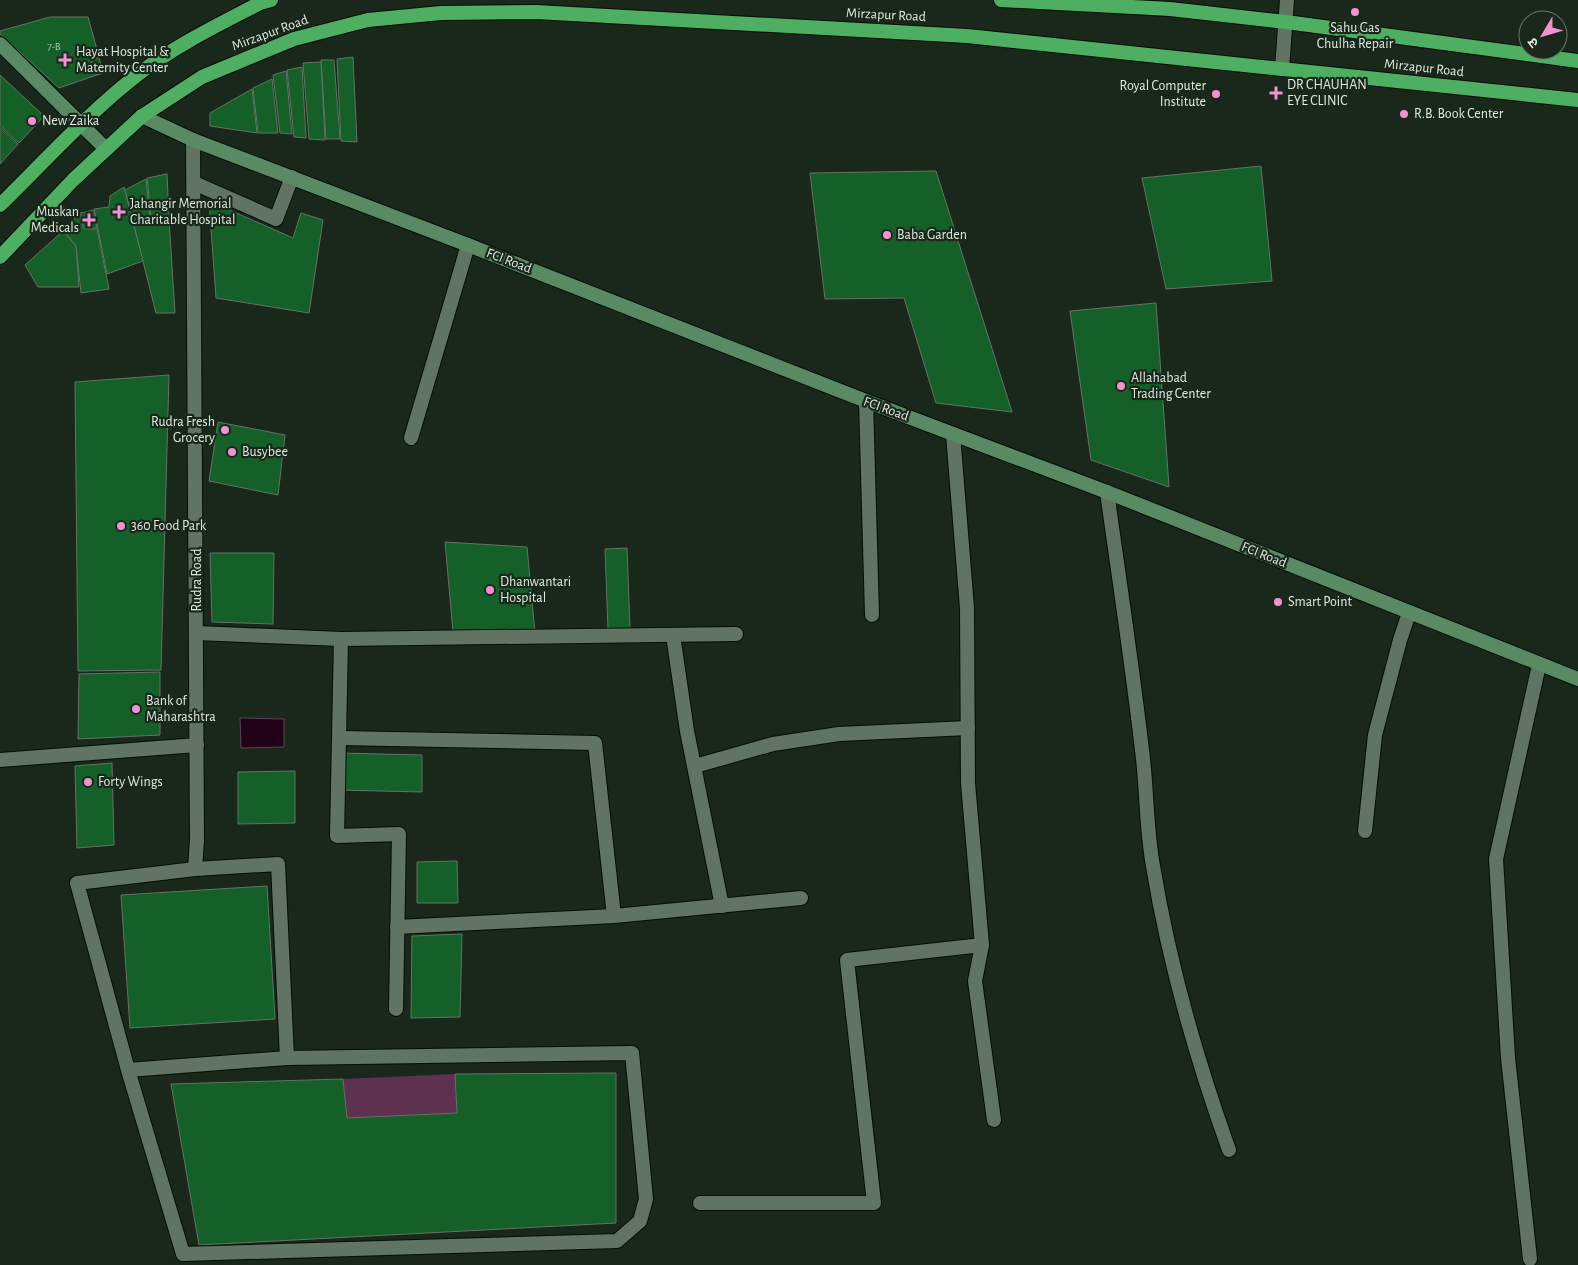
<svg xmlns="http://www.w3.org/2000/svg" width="1578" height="1265" font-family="'Alegreya Sans','Noto Sans Devanagari',sans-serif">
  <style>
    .green { fill: #5e3150 }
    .water { fill: #200117; stroke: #5a4754 }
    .building { fill: #155f28; stroke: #637464 }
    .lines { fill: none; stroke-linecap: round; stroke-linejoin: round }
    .service-casing { stroke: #041005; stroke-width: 16 }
    .minor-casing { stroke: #041005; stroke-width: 16 }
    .secondary-casing { stroke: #041005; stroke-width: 16 }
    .trunk-casing { stroke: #041005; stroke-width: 16 }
    .service { stroke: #617363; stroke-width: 14 }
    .minor { stroke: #617363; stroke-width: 14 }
    .secondary { stroke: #5a8a63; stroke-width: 14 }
    .trunk { stroke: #4eaf62; stroke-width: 14 }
    .poi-dot { fill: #f491d3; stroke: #19281a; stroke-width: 2 }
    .labels { text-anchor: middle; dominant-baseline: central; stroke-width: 4.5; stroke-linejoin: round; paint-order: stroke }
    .number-label { font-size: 11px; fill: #adc7b3 }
    .street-label { font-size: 14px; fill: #e0eae1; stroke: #19281a }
    .poi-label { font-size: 14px; fill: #e0eae1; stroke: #19281a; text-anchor: start }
  </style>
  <rect width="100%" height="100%" fill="#19281a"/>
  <polygon class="green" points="455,1074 457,1113 347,1118 343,1079"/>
  <polygon class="water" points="240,718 284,719 284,747 241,748"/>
  <g class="building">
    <polygon points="50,17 88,17 99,57 90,58 97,75 59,88 0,34 0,31"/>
    <polygon points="353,57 357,142 341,141 337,59"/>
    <polygon points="99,58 104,73 97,75 91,59"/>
    <polygon points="321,60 334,60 340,139 326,139"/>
    <polygon points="321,62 325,140 309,139 303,63"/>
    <polygon points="302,67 306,138 294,137 287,70"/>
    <polygon points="286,71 292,134 280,133 273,75"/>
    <polygon points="0,75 44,116 19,143 0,125"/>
    <polygon points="272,79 278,133 258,133 253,88"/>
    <polygon points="252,89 257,133 210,126 210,113"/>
    <polygon points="0,127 18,144 0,164"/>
    <polygon points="1261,166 1272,281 1166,289 1142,178"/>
    <polygon points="936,171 1012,412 936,403 904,298 825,299 810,173"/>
    <polygon points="167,174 169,218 151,217 147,178"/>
    <polygon points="146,179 150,218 169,219 175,313 156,313 125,190"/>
    <polygon points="124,187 143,261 107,274 94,209 109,207 110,196"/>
    <polygon points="209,201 293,238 301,213 323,220 309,313 216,298"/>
    <polygon points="94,210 97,228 84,229 80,213"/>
    <polygon points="79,214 84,229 97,229 109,289 81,293 76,246 63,230"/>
    <polygon points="63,231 76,246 79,287 38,287 25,265"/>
    <polygon points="1156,303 1169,487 1091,460 1070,311"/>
    <polygon points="169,375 161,670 78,671 75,382"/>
    <polygon points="218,422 285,435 278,495 209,481"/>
    <polygon points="445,542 527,547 535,633 453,632"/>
    <polygon points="627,548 630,629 608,630 605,549"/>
    <polygon points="210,553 274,553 273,624 212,622"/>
    <polygon points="160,672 160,735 78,739 79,674"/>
    <polygon points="340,753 422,755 422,792 339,790"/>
    <polygon points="112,763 114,845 77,848 75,766"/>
    <polygon points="295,771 295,823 238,824 238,772"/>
    <polygon points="457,861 458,903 417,903 417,862"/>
    <polygon points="267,886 275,1019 130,1028 121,895"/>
    <polygon points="462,934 460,1017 411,1018 412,936"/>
    <polygon points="616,1073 616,1223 199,1245 171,1084 343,1079 347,1118 457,1113 455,1074"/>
  </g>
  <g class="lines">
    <g class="service-casing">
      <g id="service">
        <polyline points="194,183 276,219 292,177"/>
        <polyline points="195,869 197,840"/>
        <polyline points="128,1070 287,1058 278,864 195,869 77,883 128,1070 183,1254 617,1241 640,1221 646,1199 632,1053 287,1058"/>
      </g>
    </g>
    <g class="minor-casing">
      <g id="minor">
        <polyline points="1282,69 1287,0"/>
        <polyline points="193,140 197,840"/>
        <polyline points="866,401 872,615"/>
        <polyline points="953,434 967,608 968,783 982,945 975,981 994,1120"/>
        <polyline points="411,438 468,245"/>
        <path d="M1107,492c12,86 25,172 35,258 5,38 4,78 11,116 16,97 43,192 76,284"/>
        <polyline points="197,633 341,639 736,634"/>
        <polyline points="673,635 687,731 722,906"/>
        <polyline points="341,639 337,836 399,834 396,1009"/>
        <polyline points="339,738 595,743 614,916"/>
        <polyline points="0,760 197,745"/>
        <polyline points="695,766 773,744 839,734 968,728"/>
        <polyline points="1365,831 1375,735 1400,640 1409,613"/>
        <polyline points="397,927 614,916 801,898"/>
        <polyline points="700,1203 874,1203 847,960 982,945"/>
        <polyline points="1530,1259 1508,1058 1496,859 1539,665"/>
      </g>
    </g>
    <g class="secondary-casing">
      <g id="secondary">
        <polyline points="0,44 106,149"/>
        <polyline points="142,116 193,140 468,245 866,401 1107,492 1578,679"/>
      </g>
    </g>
    <g class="trunk-casing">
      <g id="trunk">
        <polyline points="1001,0 1170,9 1286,22 1578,61"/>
        <path d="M0,205c46,-45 90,-94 141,-133 37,-28 79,-48 119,-69l11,-3"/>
        <polyline points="0,257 73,180 142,116 202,77 294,39 368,20 441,13 536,12 967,36 1578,100"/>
      </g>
    </g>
    <use href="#service" class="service"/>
    <use href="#minor" class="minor"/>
    <use href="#secondary" class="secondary"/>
    <use href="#trunk" class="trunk"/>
  </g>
  <g class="poi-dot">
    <circle cx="1355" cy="12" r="5"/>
    <path d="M62.5 52.5h5v5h5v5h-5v5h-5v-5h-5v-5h5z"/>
    <path d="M1273.5 85.5h5v5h5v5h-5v5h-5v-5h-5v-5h5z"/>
    <circle cx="1216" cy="94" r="5"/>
    <circle cx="1404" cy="114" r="5"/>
    <circle cx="32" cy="121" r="5"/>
    <path d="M116.5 204.5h5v5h5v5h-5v5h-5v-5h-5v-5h5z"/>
    <path d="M86.5 212.5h5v5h5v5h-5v5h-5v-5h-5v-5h5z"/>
    <circle cx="887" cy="235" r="5"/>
    <circle cx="1121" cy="386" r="5"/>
    <circle cx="225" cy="430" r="5"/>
    <circle cx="232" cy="452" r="5"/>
    <circle cx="121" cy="526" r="5"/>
    <circle cx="490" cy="590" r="5"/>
    <circle cx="1278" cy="602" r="5"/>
    <circle cx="136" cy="709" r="5"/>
    <circle cx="88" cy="782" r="5"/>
  </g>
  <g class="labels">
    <g class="number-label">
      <text x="54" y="46">7-B</text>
    </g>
    <g class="street-label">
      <text transform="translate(886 15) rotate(3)">Mirzapur Road</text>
      <text transform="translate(270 33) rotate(-20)">Mirzapur Road</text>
      <text transform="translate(1424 68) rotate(6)">Mirzapur Road</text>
      <text transform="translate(509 261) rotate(21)">FCI Road</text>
      <text transform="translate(886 409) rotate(20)">FCI Road</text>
      <text transform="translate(1264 555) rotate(22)">FCI Road</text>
      <text transform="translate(197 580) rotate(-90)">Rudra Road</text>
    </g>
    <g class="poi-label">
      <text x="1355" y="28" text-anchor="middle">Sahu Gas<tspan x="1355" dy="16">Chulha Repair</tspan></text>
      <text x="76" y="52">Hayat Hospital &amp;<tspan x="76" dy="16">Maternity Center</tspan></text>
      <text x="1287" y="85">DR CHAUHAN<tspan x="1287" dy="16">EYE CLINIC</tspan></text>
      <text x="1206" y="86" text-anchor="end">Royal Computer<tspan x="1206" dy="16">Institute</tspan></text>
      <text x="1414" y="114">R.B. Book Center</text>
      <text x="42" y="121">New Zaika</text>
      <text x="130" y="204">Jahangir Memorial<tspan x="130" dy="16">Charitable Hospital</tspan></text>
      <text x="79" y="212" text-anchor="end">Muskan<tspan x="79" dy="16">Medicals</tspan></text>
      <text x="897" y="235">Baba Garden</text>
      <text x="1131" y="378">Allahabad<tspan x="1131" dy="16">Trading Center</tspan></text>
      <text x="215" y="422" text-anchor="end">Rudra Fresh<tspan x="215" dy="16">Grocery</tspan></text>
      <text x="242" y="452">Busybee</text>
      <text x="131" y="526">360 Food Park</text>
      <text x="500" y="582">Dhanwantari<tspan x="500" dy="16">Hospital</tspan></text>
      <text x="1288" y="602">Smart Point</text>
      <text x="146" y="701">Bank of<tspan x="146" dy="16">Maharashtra</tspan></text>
      <text x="98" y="782">Forty Wings</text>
    </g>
  </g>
  <g transform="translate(1543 35) rotate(232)"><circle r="24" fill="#19281a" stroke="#69766a"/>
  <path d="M0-4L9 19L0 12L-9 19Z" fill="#f491d3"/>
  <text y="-8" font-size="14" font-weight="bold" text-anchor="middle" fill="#e0eae1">उ</text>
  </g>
</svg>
